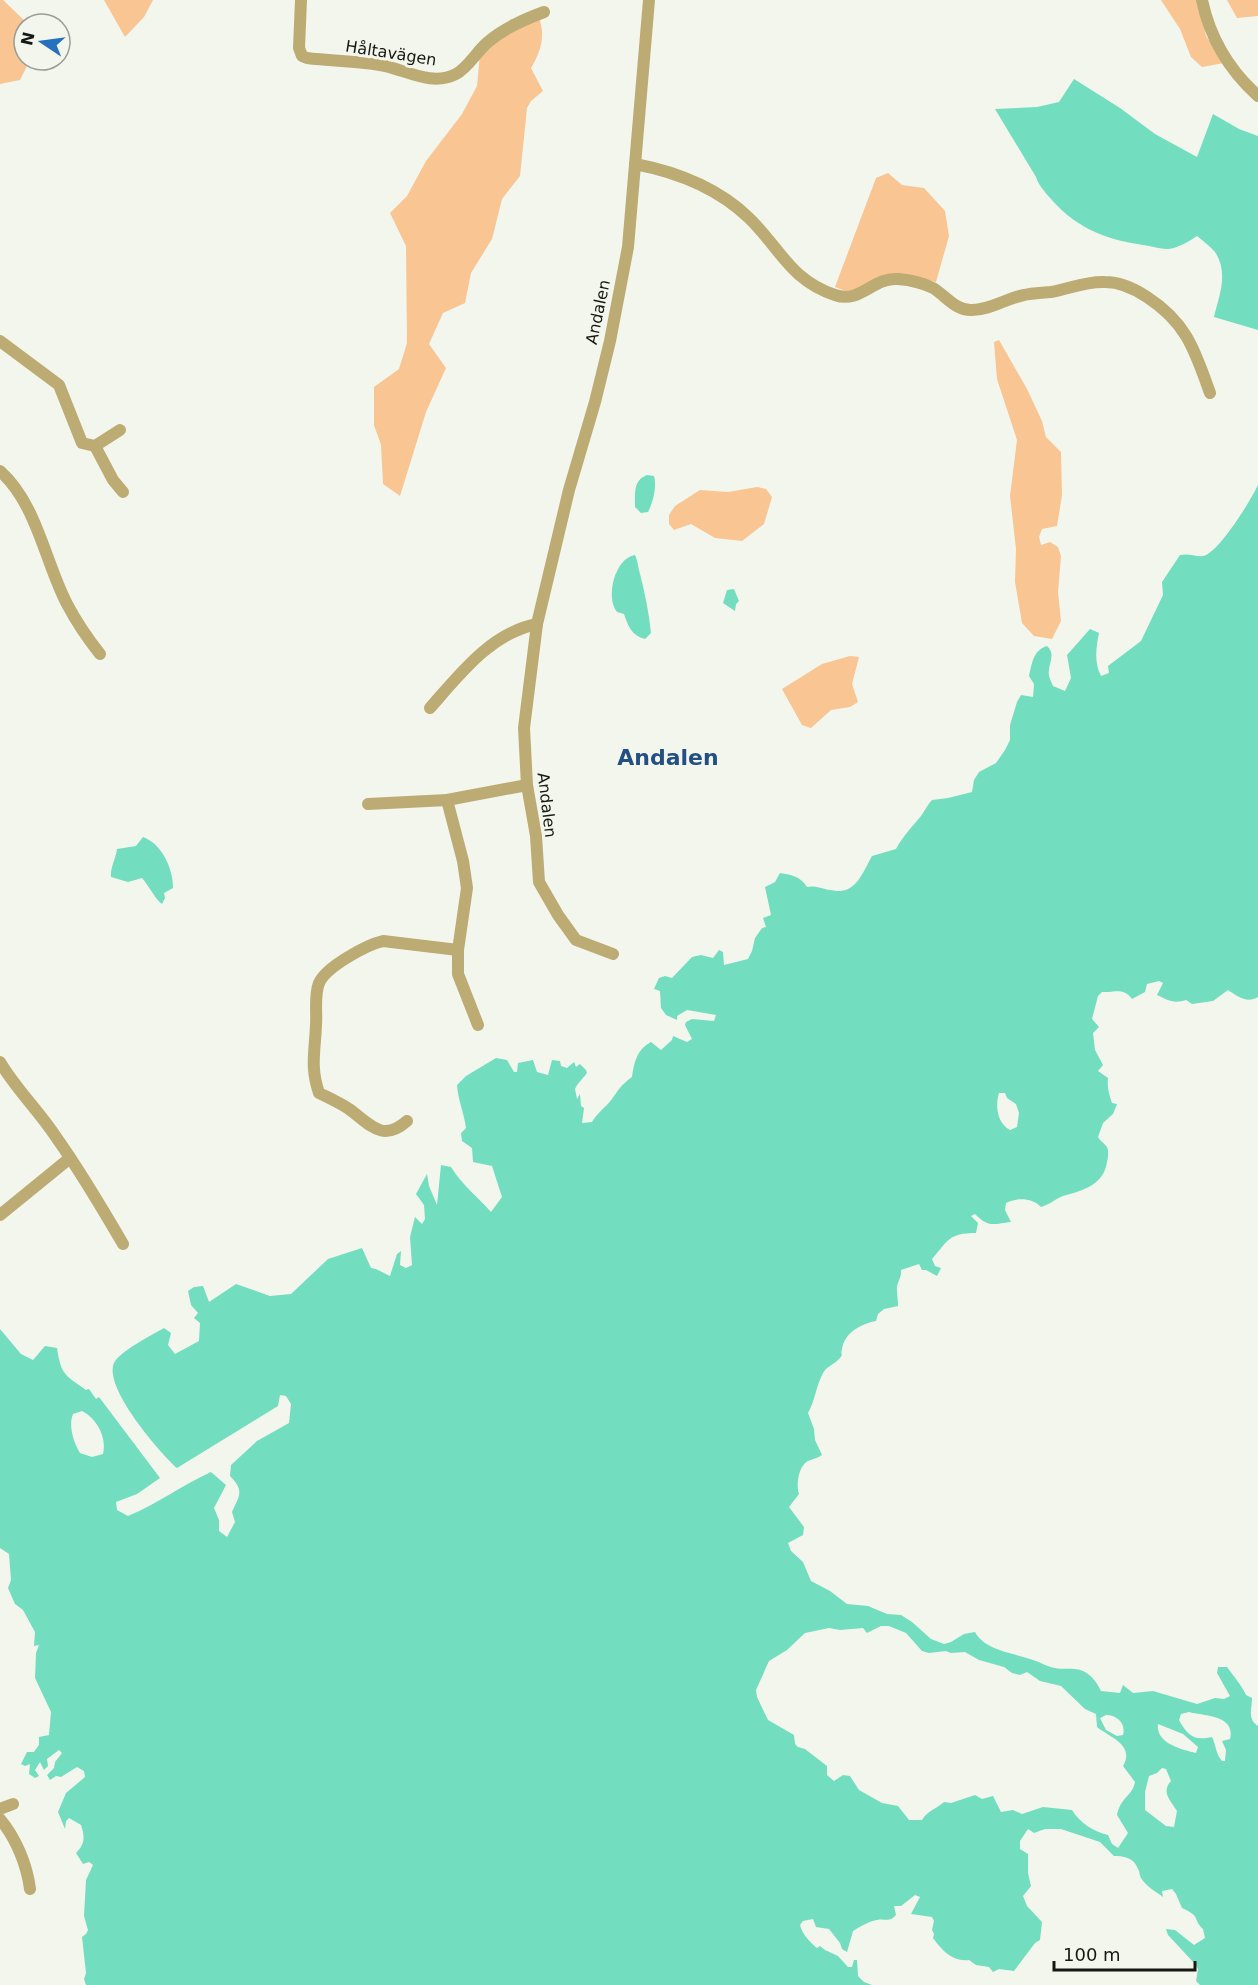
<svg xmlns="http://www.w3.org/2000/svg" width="1258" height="1985" font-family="'DejaVu Sans',sans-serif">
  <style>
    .green { fill: #f8c593 }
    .water { fill: #72ddbf; fill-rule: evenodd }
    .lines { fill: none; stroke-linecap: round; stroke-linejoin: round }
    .minor { stroke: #bdab74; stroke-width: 12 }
    .labels { text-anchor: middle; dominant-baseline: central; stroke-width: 6; stroke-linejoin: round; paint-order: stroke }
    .street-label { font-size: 16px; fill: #171814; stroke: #f3f6ed }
    .district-label { font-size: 22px; font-weight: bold; fill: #235084; stroke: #f3f6ed }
  </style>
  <rect width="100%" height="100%" fill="#f3f6ed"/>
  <g class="green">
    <polygon points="0,0 3,0 28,24 24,24 24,60 30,60 20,80 0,84"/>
    <polygon points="104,0 153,0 144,17 125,37"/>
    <polygon points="1161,0 1198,0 1206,36 1224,63 1202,67 1191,57 1180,29"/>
    <polygon points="1227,0 1258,0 1258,16 1237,18"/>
    <path d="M539,18c7,18 1,35 -8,50l12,23 -12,10 -4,7 -7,68 -18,23 -10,40 -21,34 -6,30 -22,10 -14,31 17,24 -20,44 -26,84 -17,-12 -2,-39 -7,-20v-38l25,-18 8,-26 -1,-97 -16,-33 17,-17 19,-35 36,-47 15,-28 3,-32 31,-35z"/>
    <polygon points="888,173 902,185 924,188 945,211 949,236 936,282 924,279 851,293 835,287 876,178"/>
    <polygon points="999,340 1027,389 1042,421 1046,437 1061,452 1062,495 1057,526 1042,529 1039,537 1041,545 1050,542 1058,547 1061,556 1058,592 1061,621 1052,639 1034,636 1022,623 1015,582 1016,549 1010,496 1017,440 997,379 994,342"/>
    <polygon points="757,487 766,489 772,497 764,524 742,541 715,538 691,524 674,530 669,524 669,515 675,506 700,490 728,492"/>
    <polygon points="850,656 859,657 852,684 858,702 850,707 831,710 811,728 802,725 782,689 822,664"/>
  </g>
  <g class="water">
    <path d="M1074,79l46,29 35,26 42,23 16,-43 26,15 19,7v194l-44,-13c5,-21 15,-44 1,-65 -5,-6 -12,-11 -18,-16 -9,6 -19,12 -29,13 -6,0 -13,-2 -19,-3 -40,-6 -70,-15 -98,-47 -6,-7 -12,-13 -15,-22l-41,-68 42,-2 22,-5z"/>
    <path d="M647,475l7,1c3,11 -1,26 -6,36l-7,1 -6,-6c0,-13 -2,-27 12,-32z"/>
    <path d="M1258,485v512c-11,7 -21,-1 -30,-7l-15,11 -21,3 -6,-4c-13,4 -18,0 -29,-5l6,-12 -4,-2 -12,3 -2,8 -13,7c-9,-12 -18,-6 -30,-7l-4,4 -6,23 7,8 -6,6 2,17 8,15 -5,6 10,7c-1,10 1,16 4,25l5,1 -4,10 -10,9 -5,14c2,4 6,6 9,10 2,4 1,11 0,15 -3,23 -25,29 -44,34 -8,3 -14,9 -22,11 -8,-9 -24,-10 -35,-4l-1,7 6,12c-18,2 -22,6 -36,-8l-4,2 7,7 -2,10c-28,0 -28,8 -44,26l3,7 6,2 -4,8 -11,-6h-4l-3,-6 -18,6c1,8 -5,13 -4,20 0,6 1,10 1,16l-14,3 -6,5 -2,7c-15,3 -31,11 -34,28 -2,8 2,3 -2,9 -5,6 -13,8 -17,15 -7,13 -8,28 -15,40l6,16 1,11 7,15c-4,3 -10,4 -14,6 -10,5 -12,25 -9,33l-10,13 15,20 -1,8 -15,8 3,8 12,11 8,19 19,10 17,13 21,2 19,8 14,1 11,7 19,17 13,5 7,-2 13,-8 11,-2c10,19 40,21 58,28 8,2 14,7 22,8 9,2 19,-1 28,3 9,4 14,12 18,20l19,2 3,-8 10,8 20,-2 44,13 18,-6 9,1 6,-3 -13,-23 1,-6h9c7,10 14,17 19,28l6,3c0,11 -5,21 6,28v259h-58l-4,-4 2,-12 -3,-5 -27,-29 -2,-6 9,1 19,15 11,-7 -2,-9c-11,-10 -1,-12 -21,-21l-6,-14 -4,-5 -10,2 1,6c-8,-6 -16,-10 -22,-19 -2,-4 -1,-6 -3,-9 -4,-11 -13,-13 -24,-13l-14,-14 -39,-13h-16l-11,4 -6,-4 -8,12v8l8,5v19l3,13 -8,10 4,10 15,16 -2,18 -5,3 -21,28 -15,-2 -6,3 -4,-5 -13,-2 -7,-5c-17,2 -27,-10 -36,-22l1,-4 -2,-4 2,-9 -2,-4 -21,-3 9,-17 -5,-2 -14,11h-7l2,9c-7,8 -11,3 -19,5 -7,1 -18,7 -24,11l-6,21 -5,-3 -2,-6 -11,-14 -13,-2 -3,-8 -10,2 -3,4c2,9 10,17 17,23l3,-2 5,4 13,6 10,11h4l2,-7h3l1,16 6,6 8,3h-786l-2,-6 2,-6 -4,-36 4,-3 2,-4 -4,-14 2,-36 7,-15 -4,-3 -6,2 -7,-11c9,-9 9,-16 5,-28l-12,-7 -3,3 -1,8 -7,-17 8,-19 19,-16 -1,-6 -7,-4 -16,10 -5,-1 -6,4 -3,-5 7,-7 1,-6 7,-9 -3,-3 -12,9 1,7 -4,4 -4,-8 -5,8 4,6 -4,2 -6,-4 1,-10 -5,2 -4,-2 6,-12h7l5,-7v-8l10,-2 2,-23 -16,-34 1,-25 3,-8 -5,1 1,-14 -12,-22 -8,-6 -7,-16 3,-8 -2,-26 -9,-6v-219l21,25 12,6 12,-14 12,2c4,27 8,27 29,42l3,-1 7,10 3,-2 61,81 -23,16 -21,8 1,8 11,6c29,-12 54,-31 83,-44l15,13 -12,23 5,12v11l8,6 8,-15 -3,-10c7,-16 13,-21 -2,-36l1,-11 26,-24 32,-18 2,-19 -5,-8 -6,-1 -2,11 -101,62c-17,-15 -74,-81 -63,-105 6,-12 38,-28 50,-35l7,5 -3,12 7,9 24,-13 1,-18 -6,-5 4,-5 -7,-8 -3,-14 6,-4 9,-1 6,16 27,-18 34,12 21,-2 37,-35 34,-11 9,20 5,1 14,7 7,-22 4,-3 -1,14 6,3 6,-3 -2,-28 5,-20 7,7 3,-5 -1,-14 -8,-11 11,-20 2,12 8,19 4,-40 10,2c11,18 27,30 40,45l11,-15 -10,-31 -19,-4 -1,-14 -10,-7 -1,-8 5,-5c-2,-15 -8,-28 -9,-43l9,-9 30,-18 11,2 7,12h3l1,-9 15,-3 4,12 11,3 4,-15 8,1 1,5 6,2 7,-6 2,5 4,-3 6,6 1,3c-4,6 -9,9 -12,16l2,10 3,-5 1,12 3,2 -2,15 10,-1c5,-9 13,-14 20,-23 8,-11 8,-13 20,-22 2,-14 5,-28 19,-35l10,8 11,-10 1,-4 14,6 5,-3 -7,-14 1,-3 6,-3 22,2 2,-6 -29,-5 -10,6v4l-11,-5 -5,-7 -1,-17 -6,-2 5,-11 6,-2 7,2 20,-21 9,-2 12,3 6,-8 4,2 1,13 24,-6 4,-8 3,-13 7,-10 4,-1 -3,-9 8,-3 -6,-28 10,-5 5,-9c12,2 20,3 27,14 9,-2 15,2 24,3 24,6 31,-16 41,-34l24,-7c7,-13 16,-22 25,-33 4,-5 6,-11 11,-16l16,-2 24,-6 2,-12 5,-8 17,-9 9,-13 5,-10v-15l7,-23 4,-7 12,2 1,-13 -5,-8c3,-12 4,-26 18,-30 10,9 0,18 2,30 1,4 3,7 4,10l12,5 6,-13 -4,-23 23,-26 9,4c-3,14 -5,30 2,43l8,-3 -1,-7 33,-25 22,-46 -1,-13 18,-27c9,-2 16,2 23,1 15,-2 48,-56 55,-71zM999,1093h6l2,5 9,6 3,9 -2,14 -7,3c-13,-7 -15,-24 -11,-37zM82,1411c15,8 25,26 21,43l-11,3 -12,-4c-6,-10 -12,-27 -7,-39zM881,1626h8l17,7 16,18 7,2 17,-2 5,2 14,-1 14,8 25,7 8,6 8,2 7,-3 13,9 21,5 24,23 11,5 1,13c14,11 38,18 26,39l12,16c-3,15 -14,14 -18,33l11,18 -10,15 -6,-4 -4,-9c-14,-3 -29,-13 -36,-25l-29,-3 -21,7 -9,-4 -12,2 -8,-16 -11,3 -7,-4 -24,8 -7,-1c-8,7 -17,9 -22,18h-13l-11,-14 -16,-3 -23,-13 -9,-14 -7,-1 -9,6 -7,-6v-9l-22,-17 -7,-2 -3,-3 -1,-9 -26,-15 -11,-23 -1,-7 13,-29 18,-11 18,-17 24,-5 11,2 23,-2 4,5zM1189,1712c15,4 47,3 41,27l-8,2 4,9 -1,11h-3c-6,-6 -6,-16 -10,-24 -18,4 -24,-1 -33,-17l2,-6zM1106,1715c11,0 20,8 17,20l-6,1 -11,-6 -6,-12zM1158,1724l25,10 15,13 -2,6c-14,-3 -41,-10 -38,-29zM1162,1768l4,1 5,12c-10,11 -1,19 6,30l-3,16 -8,-1 -21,-16v-18l4,-16 8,-3z"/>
    <path d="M635,555c3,7 3,12 5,19 5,20 9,39 11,59l-6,6c-13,-3 -17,-13 -21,-25l-7,-2c-12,-15 -2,-54 18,-57z"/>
    <polygon points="734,589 739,601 736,604 735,611 723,603 727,590"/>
    <path d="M143,837c19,7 30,31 30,51l-9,5 1,5 -3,6c-6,-4 -13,-18 -20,-26l-14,4 -17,-5c-1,-9 5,-19 6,-28l19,-3z"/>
  </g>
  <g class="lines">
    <g class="minor">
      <path d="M301,0l-2,48 3,8 5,2c24,3 49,3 73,7 25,4 51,22 76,9 12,-6 21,-23 32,-32 16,-14 37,-23 56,-30"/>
      <path d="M1202,0c8,38 27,70 56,96"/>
      <path d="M635,164c42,8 83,24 114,54 31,30 41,62 86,77 25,9 38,-18 63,-16 12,1 25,4 35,9 13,8 23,23 39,22 18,0 35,-12 52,-15 9,-2 18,-2 27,-3 18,-3 35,-11 54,-10 15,0 30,7 42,15 40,26 48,54 63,96"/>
      <polyline points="0,341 59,385 82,443 95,446 113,480 123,492"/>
      <polyline points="95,446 120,430"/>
      <path d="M0,471c37,33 45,91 67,133 9,17 21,35 33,50"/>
      <path d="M430,708c30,-34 61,-75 107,-84"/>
      <polyline points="368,804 447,800"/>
      <polyline points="613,954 576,940 558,915 539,882 536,836 527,785 524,728 537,624 569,490 595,402 610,341 628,247 649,0"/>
      <polyline points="478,1025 458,974 458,950 467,888 463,861 447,800 527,785"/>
      <path d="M0,1062c16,27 39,49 56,75 25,35 46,71 67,107"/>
      <path d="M407,1121c-25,22 -37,3 -58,-12 -9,-6 -20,-11 -30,-16 -9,-26 -4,-42 -3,-68 1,-13 -2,-29 3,-42 7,-16 47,-38 64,-42l75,9"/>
      <polyline points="0,1215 70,1158"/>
      <polyline points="0,1809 13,1804"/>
      <path d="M0,1819c16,19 27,46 30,70"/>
    </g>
  </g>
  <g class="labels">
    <g class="street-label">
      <text transform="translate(391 53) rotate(9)">Håltavägen</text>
      <text transform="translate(598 312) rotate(-78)">Andalen</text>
      <text transform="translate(547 805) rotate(83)">Andalen</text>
    </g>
    <g class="district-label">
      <text x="668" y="757">Andalen</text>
    </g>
  </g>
  <g transform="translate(42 42) rotate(283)"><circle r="28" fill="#f3f6ed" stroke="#9b9d96" stroke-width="1.5"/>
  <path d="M0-4.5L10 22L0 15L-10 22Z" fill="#2670c0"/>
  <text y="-9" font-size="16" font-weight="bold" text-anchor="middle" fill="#171814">N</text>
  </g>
  <path d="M1054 1961v9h141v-9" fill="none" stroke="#171814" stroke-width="3"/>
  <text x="1063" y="1961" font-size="18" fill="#171814" stroke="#f3f6ed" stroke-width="4.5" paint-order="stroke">100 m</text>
</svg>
